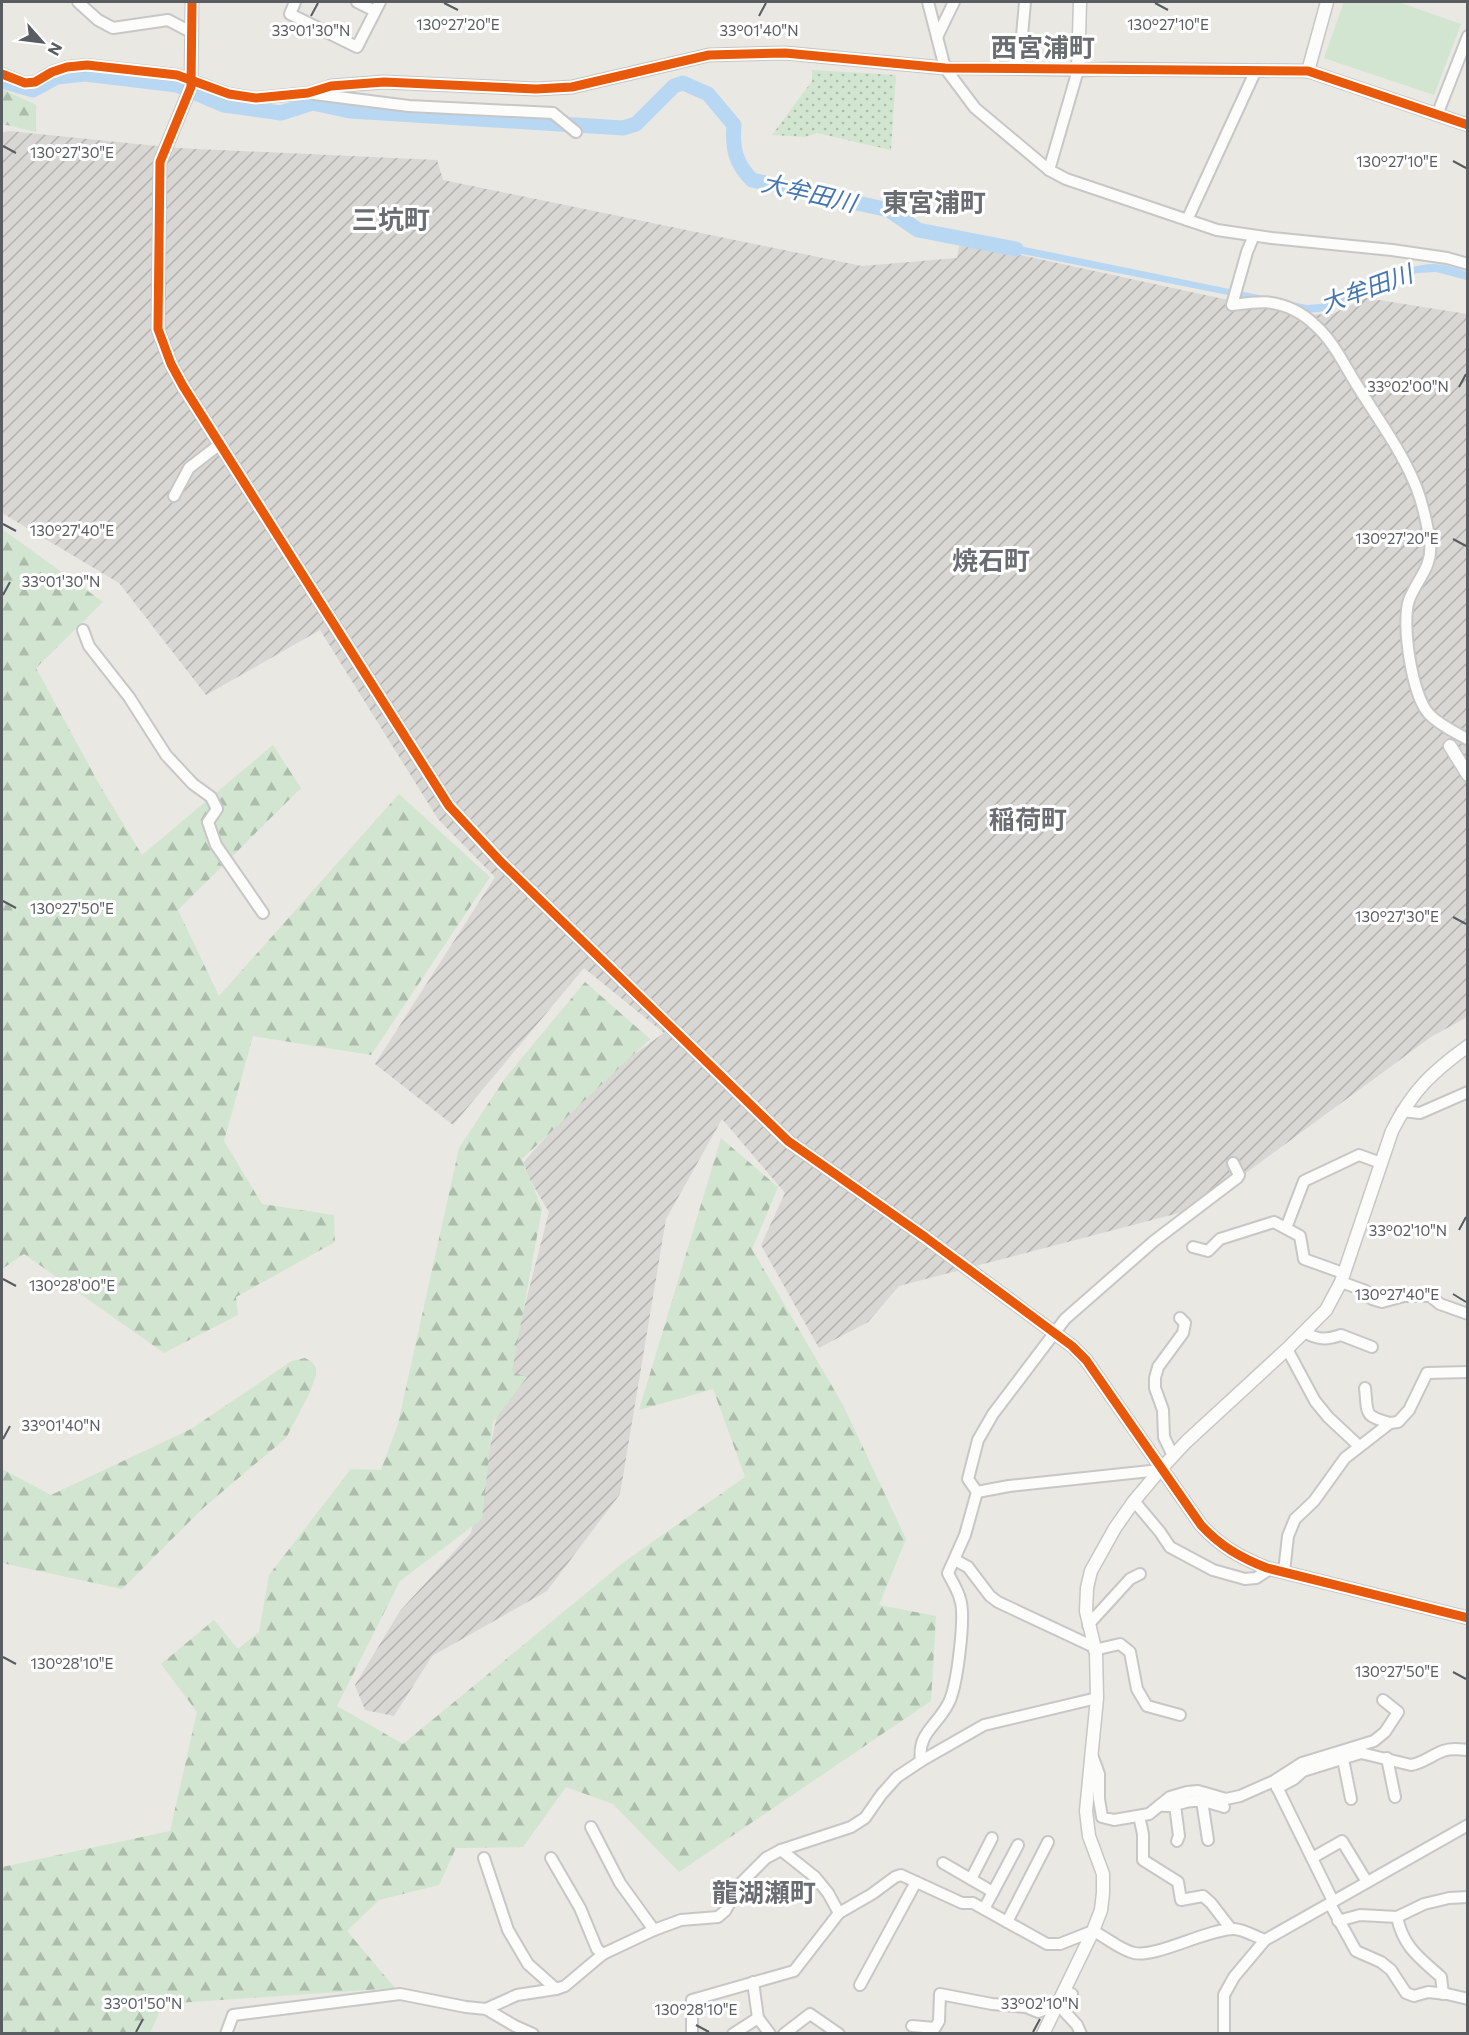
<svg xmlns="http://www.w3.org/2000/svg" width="1469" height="2035" font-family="Commissioner,'Noto Sans JP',sans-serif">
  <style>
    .industrial { fill: url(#industrial-furrows) }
    .grass { fill: url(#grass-dots) }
    .forest { fill: url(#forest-firs) }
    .garden { fill: #d1e5d0 }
    .water { fill: #b8d7f2 }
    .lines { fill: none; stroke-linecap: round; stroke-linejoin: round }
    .river { stroke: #b8d7f2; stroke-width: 15 }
    .minor-casing { stroke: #c6c7c6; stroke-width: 14 }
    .tertiary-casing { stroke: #c6c7c6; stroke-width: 15 }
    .minor { stroke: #fcfcfb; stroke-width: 10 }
    .tertiary { stroke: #fcfcfb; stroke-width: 12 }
    .cycleway-casing { stroke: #fff; stroke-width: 13 }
    .cycleway { stroke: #e8590c; stroke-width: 9 }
    .ticks { fill: none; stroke: #595c61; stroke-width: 2 }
    .labels { text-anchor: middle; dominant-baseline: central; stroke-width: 6; stroke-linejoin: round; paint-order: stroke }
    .water-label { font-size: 24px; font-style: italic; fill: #4576b1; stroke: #fff }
    .quarter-label { font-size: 26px; font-weight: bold; fill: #6a6e73; stroke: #fff }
    .ticks-label { font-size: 15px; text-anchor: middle; fill: #595c61; stroke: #fff; stroke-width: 6; stroke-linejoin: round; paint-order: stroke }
  </style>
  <defs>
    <pattern id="industrial-furrows" width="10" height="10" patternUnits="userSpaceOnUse" patternTransform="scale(1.5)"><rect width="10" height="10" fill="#d9d7d3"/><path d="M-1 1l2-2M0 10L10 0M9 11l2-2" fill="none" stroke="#b3b2af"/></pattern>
    <pattern id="grass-dots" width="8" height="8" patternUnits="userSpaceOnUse" patternTransform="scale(1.5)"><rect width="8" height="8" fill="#d1e5d0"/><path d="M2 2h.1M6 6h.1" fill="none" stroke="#adbdac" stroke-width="1.8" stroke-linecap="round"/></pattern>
    <pattern id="forest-firs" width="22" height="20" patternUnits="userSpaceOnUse" patternTransform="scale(1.5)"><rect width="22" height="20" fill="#d1e5d0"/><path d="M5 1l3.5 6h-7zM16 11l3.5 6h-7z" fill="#adbdac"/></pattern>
  </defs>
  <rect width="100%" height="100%" fill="#e9e8e3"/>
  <polygon class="industrial" points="9,131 177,148 437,160 443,180 862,266 957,258 960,242 1298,315 1332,314 1366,298 1467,314 1467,1017 1431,1037 1198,1208 899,1286 868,1322 819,1348 761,1245 785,1193 722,1119 666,1219 620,1494 547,1591 432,1656 394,1716 365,1710 355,1685 400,1611 471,1533 502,1393 549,1212 521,1165 595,1082 664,1033 584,968 453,1125 375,1064 495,877 438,819 320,630 206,695 119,583 2,513 2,133"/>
  <polygon class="grass" points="812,70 896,75 891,150 817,133 805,137 772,135 812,81"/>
  <g class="forest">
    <polygon points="2,89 36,105 36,132 2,124"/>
    <polygon points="2,529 103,602 36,668 99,784 142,855 273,745 301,788 178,910 219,996 399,794 490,877 371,1055 253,1036 224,1141 262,1204 334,1215 335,1242 236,1297 238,1315 164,1353 24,1254 2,1269"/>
    <polygon points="585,982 650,1039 522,1159 542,1209 512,1372 527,1377 493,1422 482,1519 400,1581 337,1706 403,1744 624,1562 745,1477 713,1389 639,1410 721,1138 778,1187 752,1249 843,1405 906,1539 879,1605 936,1616 931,1701 679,1872 613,1804 566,1787 523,1847 456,1848 439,1885 379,1900 347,1931 395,1988 163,2004 150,2033 2,2033 2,1867 170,1831 197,1712 161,1664 214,1620 238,1649 259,1632 269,1575 351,1469 381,1470 398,1424 459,1148 505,1078"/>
    <polygon points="305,1358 312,1362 316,1368 316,1375 310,1392 286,1438 202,1509 122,1589 2,1563 2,1469 51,1495 191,1429 292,1361"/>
  </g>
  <polygon class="garden" points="1344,2 1398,2 1461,24 1434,95 1324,58"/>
  <path class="water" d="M991,240l316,65 13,-1c29,-11 87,-42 116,-40 11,1 21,4 31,8v8l-31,-8 -19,1 -87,35 -10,4 -15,1 -82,-19 -221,-44z"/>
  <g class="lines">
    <path class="river" d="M2,81l31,9 24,-13 28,-3 92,11 47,20 57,8 31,-10 38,8 273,17 13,-4 38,-38 9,-3 25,11 26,31c-2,24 2,39 18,55l137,30 29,20 98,19"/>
    <g class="minor-casing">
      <g id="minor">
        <polyline points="78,2 98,20 113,28 168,20 191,32"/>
        <polyline points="295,2 290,14 357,47 380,2"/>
        <polyline points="357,2 375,11"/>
        <polyline points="928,2 945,68 975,108 1049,170 1066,179 1217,230 1272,238 1392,250 1447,258 1468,264"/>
        <polyline points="937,37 954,2"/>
        <polyline points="945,68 1078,70 1049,170"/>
        <polyline points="1019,69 1025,2"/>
        <polyline points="2,74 25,83 35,82 52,72 67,67 87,65 177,75 229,94 256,98 308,93 331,86"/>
        <polyline points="314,94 409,106 553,113 576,132"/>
        <polyline points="1437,115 1468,36"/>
        <polyline points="1187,220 1256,70"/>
        <path d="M1252,240l-5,12 -15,53c24,-3 40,-6 62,5 8,4 16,10 22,16 19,17 30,43 44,64 20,32 43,63 57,99 6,16 10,35 13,53 3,25 -13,37 -21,58 -8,23 3,96 20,114 10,11 26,18 38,25"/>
        <polyline points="174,496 189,468 220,444"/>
        <polyline points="83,630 89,646 129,697 166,755 193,784 211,797 217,809 208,822 216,845 263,913"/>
        <polyline points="1402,1111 1420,1113 1468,1092"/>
        <polyline points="1286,1228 1304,1181 1359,1155 1381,1163"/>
        <polyline points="1193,1247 1208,1251 1220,1239 1274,1222 1300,1236 1304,1259 1343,1273"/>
        <polyline points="1341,1282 1366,1291 1372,1299 1382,1302 1404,1296 1430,1296 1440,1304 1468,1314"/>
        <path d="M1304,1332c14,8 22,8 37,3l31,12"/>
        <polyline points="1287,1349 1315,1401 1328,1417 1359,1446"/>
        <path d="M1365,1388c3,26 -2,28 25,35"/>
        <polyline points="1173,1456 1164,1437 1163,1410 1155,1388 1155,1378 1158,1367 1183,1333 1185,1323 1180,1318"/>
        <polyline points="977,1492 1009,1486 1160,1470"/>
        <polyline points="1134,1501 1160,1532 1170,1547 1213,1570 1245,1579 1256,1578 1270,1569"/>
        <polyline points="955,1560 968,1567 990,1596 998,1602 1094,1647"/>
        <polyline points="1284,1572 1288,1536 1295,1519 1314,1501 1345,1458 1390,1423 1398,1422 1409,1410 1427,1373 1468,1372"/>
        <polyline points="1088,1625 1130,1579 1140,1574"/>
        <polyline points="1094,1650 1120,1644 1130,1652 1137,1689 1147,1706 1180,1715"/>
        <polyline points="1092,1755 1099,1774 1099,1799 1102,1817 1114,1820 1149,1814 1170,1797 1187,1792 1198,1791 1226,1799 1240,1796 1274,1781 1302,1763 1374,1741 1385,1732 1398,1712 1383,1700"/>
        <polyline points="1387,1758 1395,1797"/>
        <polyline points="1343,1759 1351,1799"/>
        <path d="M921,1761c-4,-28 16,-35 27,-57 9,-15 18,-89 12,-105 -2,-9 -8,-17 -12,-26l17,-38 12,-43 -9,-13 10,-39 15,-26 72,-95 89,-78 83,-63 2,-3 -6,-12"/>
        <polyline points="1275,1783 1333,1901"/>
        <path d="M1277,1788l17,-9 9,-8 58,-18 50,12c12,-2 21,-10 32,-14 8,-3 16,-2 25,-1"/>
        <polyline points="1202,1801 1208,1840"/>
        <path d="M1160,1805c11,4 22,-4 34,-4 11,-1 21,3 30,6"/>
        <polyline points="1175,1805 1179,1836 1177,1841"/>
        <polyline points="1139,1816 1143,1834 1143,1860 1178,1882 1181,1900 1203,1896 1211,1903 1231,1929"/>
        <polyline points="591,1827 620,1883 654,1930"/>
        <polyline points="781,1850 815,1877 828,1893 839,1913"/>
        <polyline points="484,1858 508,1930 528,1964 556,1989"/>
        <polyline points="551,1858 580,1908 597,1949 603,1954"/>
        <polyline points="1312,1858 1342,1841 1367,1882"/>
        <polyline points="943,1863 993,1892"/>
        <polyline points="971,1879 992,1838"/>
        <polyline points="1330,1904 1356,1951 1381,1962 1391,1970 1406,1993 1414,1996 1428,1992 1447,1994 1468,1999"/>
        <polyline points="984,1909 1018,1845"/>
        <path d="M1397,1917c6,30 23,41 44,60l2,17"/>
        <polyline points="1338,1921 1360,1915 1397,1917 1424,1904 1449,1898 1468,1897"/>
        <polyline points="1007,1922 1048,1842"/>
        <polyline points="753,1982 758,2018 770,2034"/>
        <polyline points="860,1985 916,1882"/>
        <polyline points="1064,1991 1072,1994 1064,2011 1077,2025 1081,2034"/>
        <polyline points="486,2009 517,1995 556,1989 565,1986 603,1954 654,1930 681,1920 718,1917 725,1911 741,1883 766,1858 781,1850 851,1827 865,1818 881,1795 897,1777 921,1761 984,1725 1097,1698"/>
        <polyline points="912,2026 935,2028 939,2021 940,1994 992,2004 1026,2007 1038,2012 1046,2009 1053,2012"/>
        <polyline points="226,2034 233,2015 400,1994 466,2007 486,2009 515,2026 533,2034"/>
        <path d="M692,2034v-34l102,-29 45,-58 33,-19 23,-17 6,-2 61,28h11l74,41h13l33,-13c13,6 27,19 41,22 22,5 73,-24 100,-24 9,0 22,8 31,11"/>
        <polyline points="733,2034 758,2018"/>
        <polyline points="784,2034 810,2014 839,2034"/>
        <polyline points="1224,2034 1224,1995 1234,1977 1265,1940 1468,1825"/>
      </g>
    </g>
    <g class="tertiary-casing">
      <g id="tertiary">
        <path d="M192,2l-1,85 -31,75 -2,167 13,35 12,22 266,420 51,55 288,280 137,96 147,109 14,14 115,165c19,21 40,33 66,43l201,50"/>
        <polyline points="1080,2 1078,70 1112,69 1308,71 1468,125"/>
        <polyline points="1308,71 1327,2"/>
        <polyline points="331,86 384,82 536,89 572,87 709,55 785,53 945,68"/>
        <polyline points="1450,746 1468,775"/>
        <path d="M1043,2034l50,-103 8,-21 2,-17v-19l-14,-38 -3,-25 11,-113 -1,-45 -10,-42 1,-23 4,-17 24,-43 19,-27 26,-31 26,-28 101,-93 39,-39 15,-28 51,-151c20,-40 40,-59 76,-85"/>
      </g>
    </g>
    <use href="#minor" class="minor"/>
    <use href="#tertiary" class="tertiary"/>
    <g class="cycleway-casing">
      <g id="cycleway">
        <path d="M192,2l-1,85 -31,75 -2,167 13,35 12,22 266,420 51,55 288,280 137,96 147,109 14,14 115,165c19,21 40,33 66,43l201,50"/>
        <polyline points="2,74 25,83 35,82 52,72 67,67 87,65 177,75 229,94 256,98 308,93 331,86 384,82 536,89 572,87 709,55 785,53 945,68 1308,71 1468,125"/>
      </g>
    </g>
    <use href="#cycleway" class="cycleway"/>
  </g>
  <path class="ticks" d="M444,3l14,7M1155,3l13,7M311,16l7,-13M759,16l7,-13M3,146l13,7M1453,161l13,7M1459,387l7,-13M3,524l13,7M1453,539l13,7M3,595l7,-13M3,901l13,7M1453,917l13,7M1459,1230l7,-13M3,1279l13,7M1453,1294l13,8M3,1439l7,-13M3,1657l13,7M1453,1672l13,7M696,2025l13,7M136,2032l7,-13M1033,2032l7,-13"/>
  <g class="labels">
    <g class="water-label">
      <text transform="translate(809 192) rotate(13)">大牟田川</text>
      <text transform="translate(1366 288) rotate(-20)">大牟田川</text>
    </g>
    <g class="quarter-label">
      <text x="1043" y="46">西宮浦町</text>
      <text x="934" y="201">東宮浦町</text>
      <text x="391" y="218">三坑町</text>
      <text x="991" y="559">焼石町</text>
      <text x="1028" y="818">稲荷町</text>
      <text x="764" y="1891">龍湖瀬町</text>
    </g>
  </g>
  <g class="ticks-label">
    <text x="458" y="30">130°27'20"E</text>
    <text x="1168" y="30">130°27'10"E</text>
    <text x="311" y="36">33°01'30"N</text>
    <text x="759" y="36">33°01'40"N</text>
    <text x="72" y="158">130°27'30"E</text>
    <text x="1397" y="167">130°27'10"E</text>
    <text x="1408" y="392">33°02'00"N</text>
    <text x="72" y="536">130°27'40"E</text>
    <text x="1397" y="544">130°27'20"E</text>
    <text x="61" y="587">33°01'30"N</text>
    <text x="72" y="914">130°27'50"E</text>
    <text x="1397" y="922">130°27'30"E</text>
    <text x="1408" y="1236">33°02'10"N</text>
    <text x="72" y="1291">130°28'00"E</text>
    <text x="1397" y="1300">130°27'40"E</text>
    <text x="61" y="1431">33°01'40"N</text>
    <text x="72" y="1669">130°28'10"E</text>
    <text x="1397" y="1677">130°27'50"E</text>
    <text x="143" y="2009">33°01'50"N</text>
    <text x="1040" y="2009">33°02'10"N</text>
    <text x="696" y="2015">130°28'10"E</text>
  </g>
  <rect width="1469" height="2035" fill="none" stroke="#595c61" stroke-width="6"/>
  <g transform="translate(42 42) rotate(118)" stroke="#ffffff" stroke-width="4.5" paint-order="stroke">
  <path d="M0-4.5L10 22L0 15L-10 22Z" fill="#595c61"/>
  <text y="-9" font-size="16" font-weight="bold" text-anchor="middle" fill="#595c61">N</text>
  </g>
</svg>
